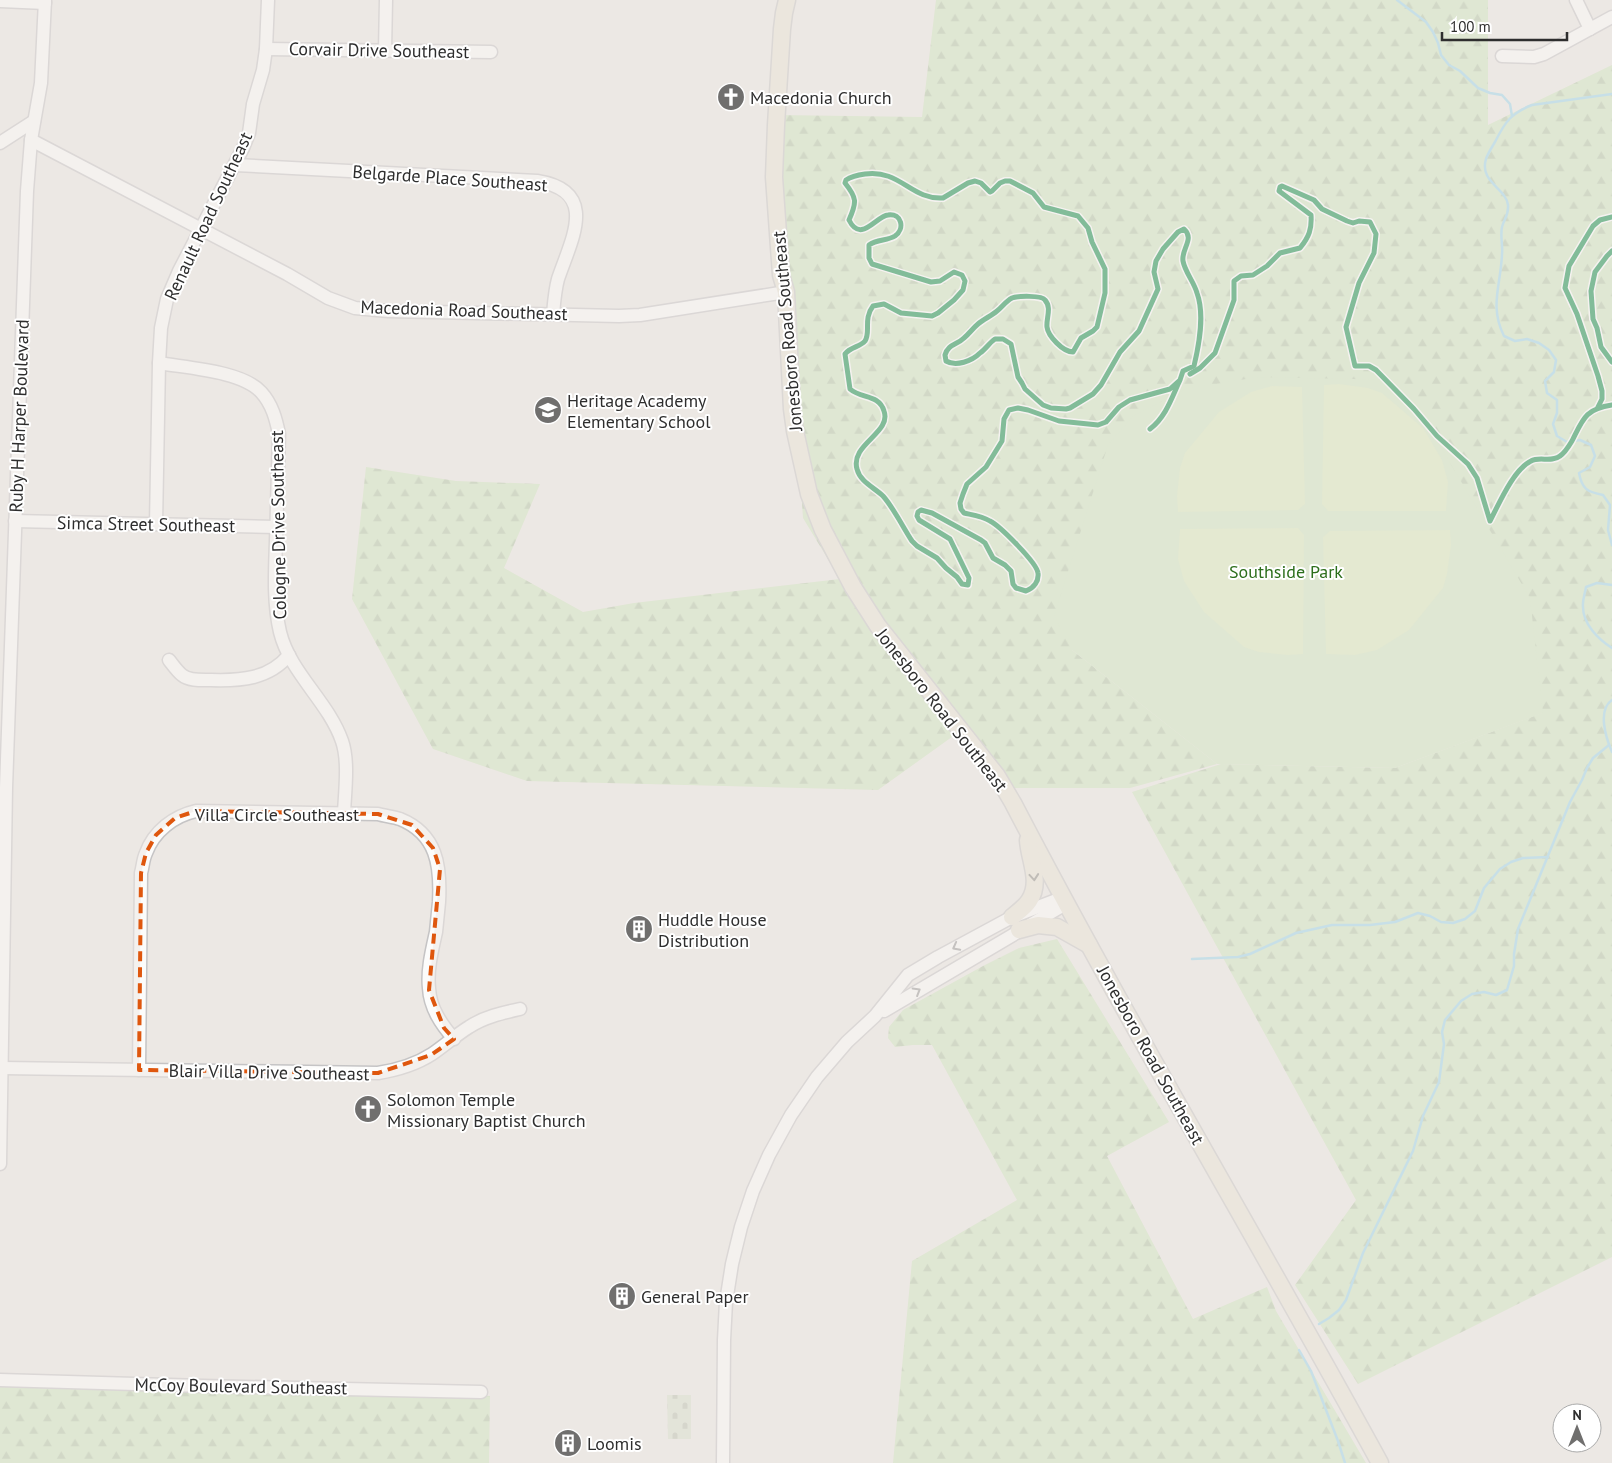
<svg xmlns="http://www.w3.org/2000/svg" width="1612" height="1463" font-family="'PT Sans',sans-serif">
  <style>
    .forest { fill: url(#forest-firs) }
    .cemetery { fill: url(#cemetery-stones) }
    .park { fill: #cee6be }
    .pitch { fill: #d9eabb }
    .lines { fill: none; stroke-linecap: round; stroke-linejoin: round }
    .stream { stroke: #99d6ec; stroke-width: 2.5 }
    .minor-casing { stroke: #c5c4c5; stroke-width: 15 }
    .major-casing { stroke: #c6c5c4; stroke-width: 19 }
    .minor { stroke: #fcfcfb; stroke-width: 12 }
    .major { stroke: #e8e4d6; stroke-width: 16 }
    .cycleway-casing { stroke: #fff; stroke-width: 8 }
    .cycleway { stroke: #00873e; stroke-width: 5 }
    .oneway { stroke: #8b8982 }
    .oneway2 { stroke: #959594 }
    .marked { fill: none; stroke: #df570e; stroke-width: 4; stroke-dasharray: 10 6; stroke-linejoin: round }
    .labels { text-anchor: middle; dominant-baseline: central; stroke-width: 4; stroke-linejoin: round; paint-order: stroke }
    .street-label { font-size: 18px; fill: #2e2e2e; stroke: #fff }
    .poi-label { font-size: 18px; fill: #2e2e2e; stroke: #fff; text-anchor: start }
    .park-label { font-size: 18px; fill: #2c6e1b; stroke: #fff }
  </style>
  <defs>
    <pattern id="forest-firs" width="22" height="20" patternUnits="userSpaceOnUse" patternTransform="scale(1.25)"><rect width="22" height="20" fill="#cee6be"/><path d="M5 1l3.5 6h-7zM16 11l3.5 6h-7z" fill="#b1c6a4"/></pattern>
    <pattern id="cemetery-stones" width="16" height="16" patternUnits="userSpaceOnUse" patternTransform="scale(1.25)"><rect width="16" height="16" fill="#d8e0cc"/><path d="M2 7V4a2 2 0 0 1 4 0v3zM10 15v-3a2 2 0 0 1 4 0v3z" fill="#bac0b0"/></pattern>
  </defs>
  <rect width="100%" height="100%" fill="#ece8e4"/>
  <g class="forest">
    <polygon points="936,0 1488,0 1488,125 1612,65 1612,1257 1358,1384 1295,1285 1356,1200 1132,792 1221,764 1395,768 1542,713 1072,650 1217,764 1130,788 999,788 963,729 878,790 527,781 433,749 352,599 366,467 456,481 540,484 504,568 583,612 634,603 840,579 803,518 776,115 922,117"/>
    <polygon points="1057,939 1169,1122 1107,1156 1193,1319 1267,1287 1276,1311 1366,1463 893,1463 912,1261 1017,1200 932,1045 913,1045 895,1047 888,1038 889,1027 903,1010 983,966 1019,948"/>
    <polygon points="0,1379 490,1396 489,1463 0,1463"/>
  </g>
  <polygon class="cemetery" points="667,1395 691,1395 691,1439 668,1439"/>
  <polygon class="park" points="1258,377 1401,380 1530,598 1543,713 1395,768 1217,764 1072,650 1054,616 1108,445 1133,416 1186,389"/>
  <g class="pitch">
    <polygon points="1339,384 1368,388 1382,393 1423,428 1442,460 1448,482 1446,511 1328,511 1322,504 1324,385"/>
    <polygon points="1272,386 1302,387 1305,504 1298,510 1178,512 1177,496 1180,468 1185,453 1219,412 1251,392"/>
    <polygon points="1298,528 1304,535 1303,654 1288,655 1259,652 1244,647 1204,612 1184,581 1178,559 1180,529"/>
    <polygon points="1450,530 1451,545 1447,574 1443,588 1409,630 1377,650 1355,655 1326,654 1323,537 1330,531"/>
  </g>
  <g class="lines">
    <g class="stream">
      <polyline points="1397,0 1426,22 1433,32 1438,43 1441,55 1449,65 1460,71 1478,88 1490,93 1502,95 1510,104 1512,116"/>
      <path d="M1612,94l-80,11c-21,8 -27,17 -37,37 -3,5 -7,11 -9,17 -7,23 20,29 22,46 1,10 -4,14 -6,22 -2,9 1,18 0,27 -1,31 -13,52 2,82l11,5 12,-2 12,4 10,7 7,10 -2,12 -9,9 2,12 10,7v13l-4,11 4,12 10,6 13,-2 11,5 4,11 -5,11 -11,6c3,16 8,19 24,22l7,10 -2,25 4,15"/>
      <path d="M1612,585l-15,-2 -11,4c-1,7 -4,14 -3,20 0,17 15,32 29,41"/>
      <path d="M1612,700c-15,10 -6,38 0,52"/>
      <polyline points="1192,959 1238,957 1250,954 1296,933 1332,925 1370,925 1395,922 1418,913 1430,916 1441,922 1453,923 1465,919 1475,911 1484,888 1500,869 1511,862 1523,858 1548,857"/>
      <polyline points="1319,1324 1329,1318 1339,1310 1346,1300 1363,1253 1413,1151 1423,1116 1439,1082 1444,1044 1442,1032 1445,1020 1461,1001 1472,994 1484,992 1496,995 1507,990 1514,966 1514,954 1518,929 1570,802 1582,780 1587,768 1593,758 1609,745"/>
      <polyline points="1299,1350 1311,1371 1338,1441 1345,1463"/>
    </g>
    <g class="minor-casing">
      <g id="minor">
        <polyline points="1576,0 1590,29"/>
        <polyline points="0,1 45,3"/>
        <polyline points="266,49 491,52"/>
        <polyline points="385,51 386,0"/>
        <polyline points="1502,56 1534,57 1544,54 1612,17"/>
        <polyline points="31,140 287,274 328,298 355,308 388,311 619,316 640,315 786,292"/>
        <polyline points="0,143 34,121"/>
        <path d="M235,165l302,16c63,10 34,59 21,98 -3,11 -4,24 -5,35"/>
        <path d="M159,363c28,5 83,8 102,29 11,12 15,27 18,42 -1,36 -2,71 -3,107 -1,30 -3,61 4,91 10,41 48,69 62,109 7,20 3,50 2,72"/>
        <polyline points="15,521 276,527"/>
        <polyline points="156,524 159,363 161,328 167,299 179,271 243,148 249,133 253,104 263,70 266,49 268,0"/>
        <path d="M169,660c4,5 8,11 13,15 7,6 20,5 29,5 30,1 58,-1 78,-25"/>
        <polyline points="884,1011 1062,906"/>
        <path d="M2,1068l376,5c19,-3 37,-8 54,-19 12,-8 24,-19 37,-27 15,-10 33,-14 51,-18"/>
        <path d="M139,1070l2,-197c2,-7 2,-14 5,-20 8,-22 28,-37 50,-42l182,3c7,2 16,3 22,5 37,15 41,47 39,83 -1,10 -2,20 -3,30 -4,18 -9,38 -7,56 1,20 12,36 25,51"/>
        <polyline points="0,1164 6,788 27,191 31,140 41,83 45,0"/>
        <polyline points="0,1380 203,1386 481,1392"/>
        <polyline points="723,1463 724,1340 726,1302 732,1264 741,1227 753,1191 769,1155 791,1115 817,1077 847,1042 875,1016 908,975 938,957 1012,917 1064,897"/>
      </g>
    </g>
    <g class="major-casing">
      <g id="major">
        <path d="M787,0l-3,13 -2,16 -6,96 -2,52 7,98 5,17 6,117 3,22 14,63 14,36 30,57 25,39 119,150 16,27c116,223 246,439 367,660"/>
        <path d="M1012,917c6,-5 13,-10 17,-16 13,-19 0,-41 -1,-61"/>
        <polyline points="1019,930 1038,925 1057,927 1089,945"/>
      </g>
    </g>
    <use href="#minor" class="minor"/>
    <use href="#major" class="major"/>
    <g class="cycleway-casing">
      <g id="cycleway">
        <polyline points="1612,251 1607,256 1595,272 1591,291 1593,319 1597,328 1601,347 1612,362"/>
        <path d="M1190,374l10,-6 15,-15 19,-53v-19l7,-5 12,-1 14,-9 13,-13 20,-5c9,-11 12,-19 11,-33l-32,-24 1,-4 2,-1 32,14 8,9 25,12 6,2 6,-2 11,1 6,12 -2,19 -15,30 -13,44 9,39h14l7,4 38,39 23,27 31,28 9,14 13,43c9,-17 23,-51 41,-60 9,-5 20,2 29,-5 5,-3 9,-10 12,-15 11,-22 13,-32 40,-36"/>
        <polyline points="1598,407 1602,399 1602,391 1598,376 1577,314 1565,288 1569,266 1593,226 1600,220 1612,217"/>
        <path d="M1150,429c16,-12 22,-32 30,-49l-10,9 -40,11 -11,7 -13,15 -8,3 -39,-4 -31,-11 -10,-2 -9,2 -5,9 -2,22 -16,26 -19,17 -4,10 -3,9 1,6 3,4c9,2 18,3 26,8 10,5 47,42 48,52 1,8 -4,15 -12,18l-10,-3 -3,-4 -2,-13 -6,-6 -12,-7 -8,-15 -4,-3 -49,-27 -11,-3 -3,2 -1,4 2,4 31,19 19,39 -1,7 -6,-1 -5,-7 -11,-9 -9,-10 -20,-12 -5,-5c-8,-12 -19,-34 -29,-45 -8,-8 -23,-14 -26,-27 -7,-25 35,-36 27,-58 -5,-17 -23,-12 -34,-22l-5,-35c5,-7 15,-7 20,-13 6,-9 -2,-22 8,-35l11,-2 17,9 31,3 6,-3 16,-13 9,-10 2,-9 -3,-6 -8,-3 -14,9 -9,1 -59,-18 -3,-6v-13c8,-6 18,-4 26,-9 10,-7 7,-23 -7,-21 -12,1 -27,29 -39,5 8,-18 8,-22 -4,-37l1,-3c6,-4 12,-5 19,-6 35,-5 46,26 78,24l25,-15 7,-2 6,2 9,9 2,-1 8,-8 5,-2h5l23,12 11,14 34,9 10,12 4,14 13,27v24l-8,34 -4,4 -12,7 -8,14c-10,0 -25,-16 -26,-25 -1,-9 5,-19 -2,-27 -3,-5 -28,-4 -33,-2 -6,3 -10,9 -15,13 -6,5 -13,8 -19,13 -6,5 -9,10 -14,14 -7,7 -16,6 -19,17l1,6c10,6 26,0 34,-8 6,-4 9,-10 15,-14h8l8,5 7,33 4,6 3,6 18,16 8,3 15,1 4,-1 23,-14 8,-9 19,-33 19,-21 19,-42 -4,-17 2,-11 7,-12 15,-17 6,-3c11,10 -3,20 -1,32 2,11 11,21 14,32 8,22 2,52 -3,73l-11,5 -3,9"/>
      </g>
    </g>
    <use href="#cycleway" class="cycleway"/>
  </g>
  <defs><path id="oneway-chevron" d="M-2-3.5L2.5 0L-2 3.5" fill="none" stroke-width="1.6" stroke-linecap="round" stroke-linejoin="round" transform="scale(1.25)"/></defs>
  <use class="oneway" href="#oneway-chevron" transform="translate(1034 877) rotate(85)"/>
  <g class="oneway2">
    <use href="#oneway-chevron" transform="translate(956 947) rotate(152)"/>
    <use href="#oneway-chevron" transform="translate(917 991) rotate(-31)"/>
  </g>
  <path d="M0 0H1612V1463H0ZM196,811l182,3 34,11 21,23 7,21 -11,121 15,38 10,11 -23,16 -53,18 -239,-3 2,-197 5,-20 10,-18 19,-17z" fill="#ece8e4" fill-opacity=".55" fill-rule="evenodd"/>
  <path class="marked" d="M196,811l182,3 34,11 21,23 7,21 -11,121 15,38 10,11 -23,16 -53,18 -239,-3 2,-197 5,-20 10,-18 19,-17z"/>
  <defs>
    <g id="church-disc" transform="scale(1.4375)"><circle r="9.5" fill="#706f6e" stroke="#fff"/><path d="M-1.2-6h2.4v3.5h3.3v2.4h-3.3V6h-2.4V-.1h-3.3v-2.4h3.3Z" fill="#fff"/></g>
    <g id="school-disc" transform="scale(1.4375)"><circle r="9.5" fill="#706f6e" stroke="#fff"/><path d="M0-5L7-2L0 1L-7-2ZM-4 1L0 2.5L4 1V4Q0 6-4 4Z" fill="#fff"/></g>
    <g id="building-disc" transform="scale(1.4375)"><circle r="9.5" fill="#706f6e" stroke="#fff"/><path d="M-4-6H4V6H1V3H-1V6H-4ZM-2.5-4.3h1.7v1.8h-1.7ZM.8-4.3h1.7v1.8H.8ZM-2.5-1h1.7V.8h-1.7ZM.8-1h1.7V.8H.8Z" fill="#fff"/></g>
  </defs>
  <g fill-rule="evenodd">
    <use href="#church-disc" x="731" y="97"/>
    <use href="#school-disc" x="548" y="410"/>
    <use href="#building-disc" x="639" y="929"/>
    <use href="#church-disc" x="368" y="1109"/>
    <use href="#building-disc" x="622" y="1296"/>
    <use href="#building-disc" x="568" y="1443"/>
  </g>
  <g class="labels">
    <g class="street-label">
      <text transform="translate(379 50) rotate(1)">Corvair Drive Southeast</text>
      <text transform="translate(450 178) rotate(4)">Belgarde Place Southeast</text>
      <text transform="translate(208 216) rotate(-65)">Renault Road Southeast</text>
      <text transform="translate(464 310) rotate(2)">Macedonia Road Southeast</text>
      <text transform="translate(787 331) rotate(-95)">Jonesboro Road Southeast</text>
      <text transform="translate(19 416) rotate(-88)">Ruby H Harper Boulevard</text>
      <text transform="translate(146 524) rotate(1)">Simca Street Southeast</text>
      <text transform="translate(278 525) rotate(-91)">Cologne Drive Southeast</text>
      <text transform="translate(942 710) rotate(52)">Jonesboro Road Southeast</text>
      <text x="277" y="814">Villa Circle Southeast</text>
      <text transform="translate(1151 1055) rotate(61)">Jonesboro Road Southeast</text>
      <text transform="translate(269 1072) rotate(1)">Blair Villa Drive Southeast</text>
      <text transform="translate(241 1386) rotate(1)">McCoy Boulevard Southeast</text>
    </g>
    <g class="poi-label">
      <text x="750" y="97">Macedonia Church</text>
      <text x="567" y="400">Heritage Academy<tspan x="567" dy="21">Elementary School</tspan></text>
      <text x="658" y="919">Huddle House<tspan x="658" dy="21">Distribution</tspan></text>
      <text x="387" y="1099">Solomon Temple<tspan x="387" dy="21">Missionary Baptist Church</tspan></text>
      <text x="641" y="1296">General Paper</text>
      <text x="587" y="1443">Loomis</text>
    </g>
    <g class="park-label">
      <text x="1286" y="571">Southside Park</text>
    </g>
  </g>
  <g transform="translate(1577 1428)"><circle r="24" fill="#ffffff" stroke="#ababab"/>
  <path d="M0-4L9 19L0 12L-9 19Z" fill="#706f6e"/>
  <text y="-8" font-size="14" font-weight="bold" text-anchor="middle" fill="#2e2e2e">N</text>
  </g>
  <path d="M1442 32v8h125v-8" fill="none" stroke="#2e2e2e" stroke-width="2.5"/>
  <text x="1450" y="32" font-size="15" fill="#2e2e2e" stroke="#ffffff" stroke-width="4" paint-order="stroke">100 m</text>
</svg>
